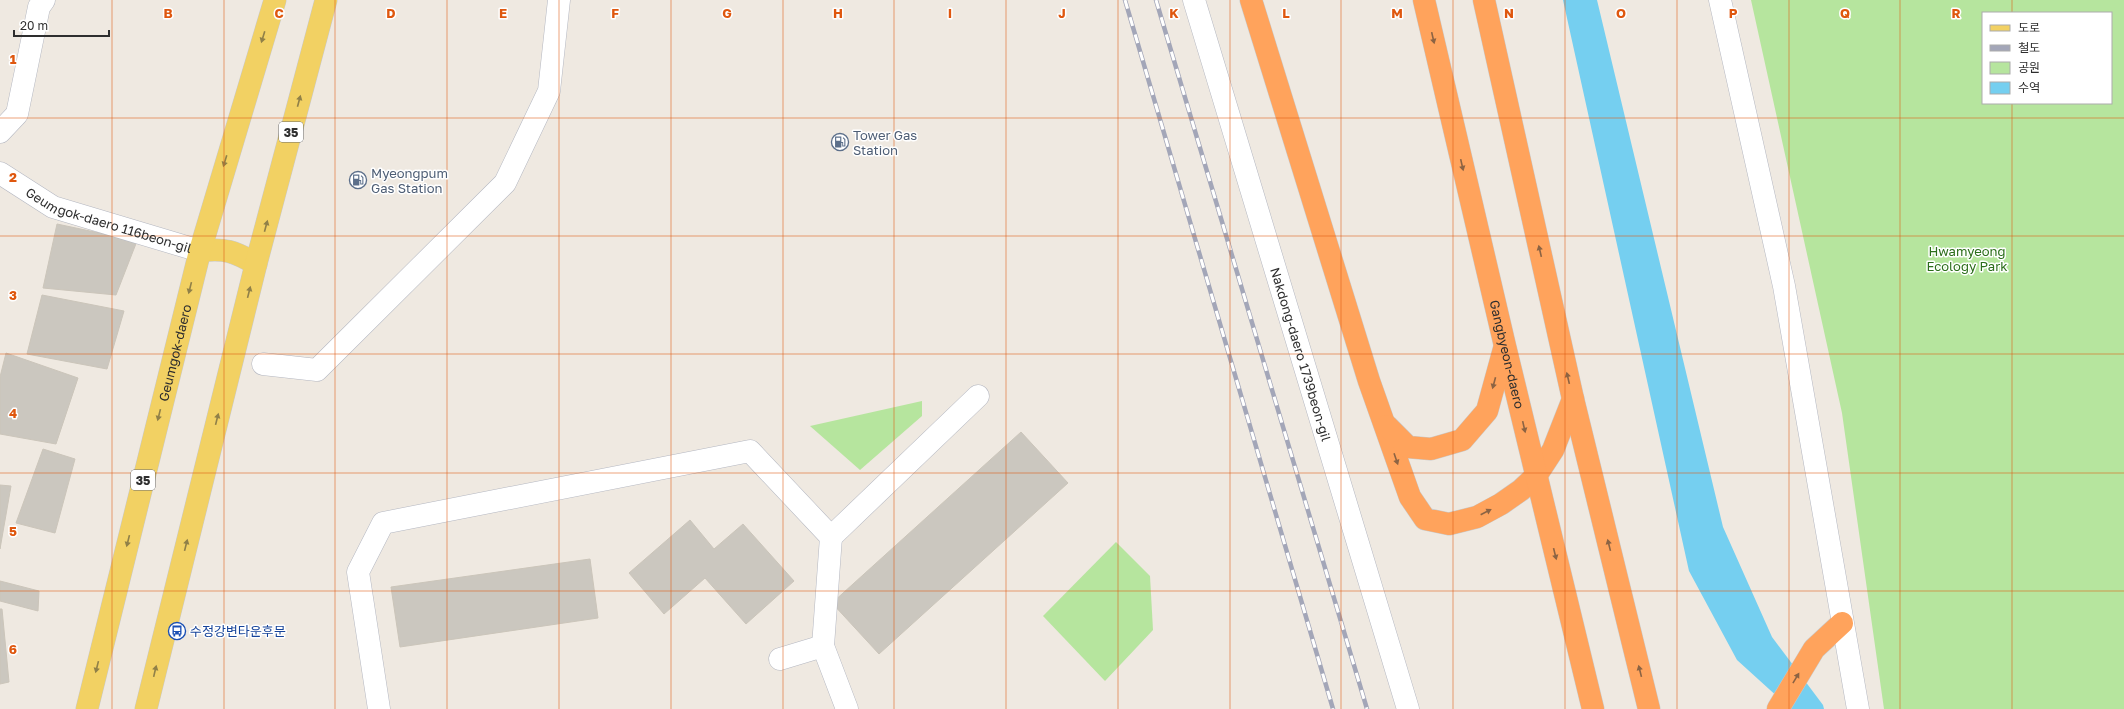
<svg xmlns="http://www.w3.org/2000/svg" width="2124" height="709" font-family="'Golos Text','Noto Sans KR',sans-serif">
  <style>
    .green { fill: #b6e59e; fill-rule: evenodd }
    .water { fill: #75cff0 }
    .building { fill: #cbc7bf; stroke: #cbc5ba }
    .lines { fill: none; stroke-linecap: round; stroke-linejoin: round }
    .street-casing { stroke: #b4b7c1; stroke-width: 23 }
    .secondary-casing { stroke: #b4b7c1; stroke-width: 23 }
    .primary-casing { stroke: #c9c9c9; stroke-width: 23 }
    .highway-casing { stroke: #c9c9c9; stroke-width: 23 }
    .street { stroke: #fff; stroke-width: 22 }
    .secondary { stroke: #fff; stroke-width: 22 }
    .primary { stroke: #f2d163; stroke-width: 22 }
    .highway { stroke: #ffa35c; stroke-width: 22 }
    .rail-casing { stroke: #a3a6b8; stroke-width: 4.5 }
    .rail { stroke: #fff; stroke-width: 3; stroke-dasharray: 9; stroke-linecap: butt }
    .oneway { fill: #908048 }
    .oneway2 { fill: #8c6343 }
    .grid { fill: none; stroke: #df570e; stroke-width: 1; stroke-opacity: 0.55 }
    .labels { text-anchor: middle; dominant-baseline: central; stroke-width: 3; stroke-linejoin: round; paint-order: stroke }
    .shield { fill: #fff; stroke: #6d6d6d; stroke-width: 1 }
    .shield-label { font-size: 12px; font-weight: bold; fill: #2e2e2e }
    .service-label { font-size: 13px; fill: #4e5e75; stroke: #fff; text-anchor: start }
    .street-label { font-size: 13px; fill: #2e2e2e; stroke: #fff }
    .park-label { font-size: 13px; fill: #2c6e1b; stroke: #fff }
    .transit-label { font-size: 13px; fill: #164399; stroke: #fff; text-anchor: start }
    .grid-label { font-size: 13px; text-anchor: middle; font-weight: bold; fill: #df570e; stroke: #fff; stroke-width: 3; stroke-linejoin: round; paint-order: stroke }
  </style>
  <rect width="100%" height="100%" fill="#efe9e1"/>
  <g class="green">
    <path d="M1751,0h373v709h-240l-42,-296zM1983,13h128v90h-128z"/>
    <polygon points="922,401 922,416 860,470 810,426"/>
    <polygon points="1116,542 1150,576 1153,630 1105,681 1043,616"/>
  </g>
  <polygon class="water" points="1563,0 1597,0 1723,527 1772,637 1823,705 1824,709 1791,709 1737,660 1689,571"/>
  <g class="building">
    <polygon points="57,224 137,241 116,295 43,288"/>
    <polygon points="42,295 124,311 107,369 27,354"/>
    <polygon points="6,353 78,378 56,444 0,434 0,377"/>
    <polygon points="1021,432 1068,483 879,654 832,603"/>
    <polygon points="43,449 75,459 55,533 16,523"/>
    <polygon points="0,485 11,486 0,549"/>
    <polygon points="690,520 714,549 743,524 794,581 746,624 705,578 664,614 629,573"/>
    <polygon points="590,559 598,618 400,647 391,587"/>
    <polygon points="0,581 39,591 38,611 0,601"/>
    <polygon points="0,609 2,609 9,682 0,684"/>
  </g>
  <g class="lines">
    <g class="street-casing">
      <g id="street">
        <polyline points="1720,0 1784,286 1858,709"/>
        <polyline points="0,132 17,114 39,7 44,0"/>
        <path id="s1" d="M0,173l53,34 147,44"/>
        <polyline points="263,364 317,370 505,183 549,91 559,0"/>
        <polyline points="831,537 978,396"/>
        <polyline points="780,659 823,646"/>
        <polyline points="379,709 358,572 383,523 750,451 831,537 823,646 847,709"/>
      </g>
    </g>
    <g class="secondary-casing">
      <g id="secondary">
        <path id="s2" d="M1194,0l214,709"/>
      </g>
    </g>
    <g class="primary-casing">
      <g id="primary">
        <path d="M200,251c25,-3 34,0 56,13"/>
        <path id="s3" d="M87,709l113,-458 75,-251"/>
        <polyline points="146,709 256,264 326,0"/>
      </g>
    </g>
    <g class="highway-casing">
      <g id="highway">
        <polyline points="1251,0 1369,381 1410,497 1425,519 1449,524 1477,517 1501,504 1521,490 1536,476 1553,450 1573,399"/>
        <path id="s4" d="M1424,0l81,346 88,363"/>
        <polyline points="1484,0 1573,399 1649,709"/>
        <polyline points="1387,426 1408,447 1431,449 1462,440 1487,411 1504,349"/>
        <polyline points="1778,709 1814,649 1842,623"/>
      </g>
    </g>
    <use href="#street" class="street"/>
    <use href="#secondary" class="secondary"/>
    <use href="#primary" class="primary"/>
    <use href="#highway" class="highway"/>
    <g class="rail-casing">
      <g id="rail">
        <polyline points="1125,0 1333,709"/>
        <polyline points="1156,0 1367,709"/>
      </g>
    </g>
    <use href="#rail" class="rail"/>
  </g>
  <defs><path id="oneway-solid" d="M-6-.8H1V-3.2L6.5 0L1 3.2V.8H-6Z"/></defs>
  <g class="oneway">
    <use href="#oneway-solid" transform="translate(263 37) rotate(107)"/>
    <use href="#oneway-solid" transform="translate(299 101) rotate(-75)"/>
    <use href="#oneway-solid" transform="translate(225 161) rotate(107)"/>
    <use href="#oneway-solid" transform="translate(266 226) rotate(-75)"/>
    <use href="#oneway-solid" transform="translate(190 288) rotate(104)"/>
    <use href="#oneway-solid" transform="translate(249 292) rotate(-76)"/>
    <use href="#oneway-solid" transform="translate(159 415) rotate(104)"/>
    <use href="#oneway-solid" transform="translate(217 419) rotate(-76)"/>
    <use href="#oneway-solid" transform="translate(128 541) rotate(104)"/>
    <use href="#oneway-solid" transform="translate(186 545) rotate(-76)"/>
    <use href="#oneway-solid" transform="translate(97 667) rotate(104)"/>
    <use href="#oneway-solid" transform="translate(155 671) rotate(-77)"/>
  </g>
  <g class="oneway2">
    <use href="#oneway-solid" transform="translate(1433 38) rotate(77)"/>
    <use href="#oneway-solid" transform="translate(1462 165) rotate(77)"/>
    <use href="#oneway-solid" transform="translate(1540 251) rotate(-103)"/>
    <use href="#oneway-solid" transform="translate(1568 378) rotate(-103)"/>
    <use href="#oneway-solid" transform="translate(1494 383) rotate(105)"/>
    <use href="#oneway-solid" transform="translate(1524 427) rotate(77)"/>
    <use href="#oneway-solid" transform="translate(1396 459) rotate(71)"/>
    <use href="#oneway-solid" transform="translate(1486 512) rotate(-27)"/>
    <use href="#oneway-solid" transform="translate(1609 545) rotate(-104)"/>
    <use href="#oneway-solid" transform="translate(1555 554) rotate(76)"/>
    <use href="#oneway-solid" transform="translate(1640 671) rotate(-104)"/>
    <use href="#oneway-solid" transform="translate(1796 678) rotate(-59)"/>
  </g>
  <path class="grid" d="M112,0v709M224,0v709M335,0v709M447,0v709M559,0v709M671,0v709M783,0v709M894,0v709M1006,0v709M1118,0v709M1230,0v709M1341,0v709M1453,0v709M1565,0v709M1677,0v709M1789,0v709M1900,0v709M2012,0v13M2012,103v606M0,118h2124M0,236h2124M0,354h2124M0,473h2124M0,591h2124"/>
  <defs>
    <g id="fuel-ring" transform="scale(0.9)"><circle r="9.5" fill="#fff" stroke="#5c6f8a" stroke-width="1.5"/><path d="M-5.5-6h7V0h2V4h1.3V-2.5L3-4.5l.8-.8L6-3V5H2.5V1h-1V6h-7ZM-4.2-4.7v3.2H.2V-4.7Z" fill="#5c6f8a"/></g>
    <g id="bus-ring" transform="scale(0.9)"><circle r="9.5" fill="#fff" stroke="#1a4fb4" stroke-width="1.5"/><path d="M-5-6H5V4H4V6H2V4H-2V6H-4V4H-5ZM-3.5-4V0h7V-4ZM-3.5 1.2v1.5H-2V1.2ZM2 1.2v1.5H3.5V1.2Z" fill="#1a4fb4"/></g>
  </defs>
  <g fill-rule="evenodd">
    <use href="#fuel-ring" x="840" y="142"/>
    <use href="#fuel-ring" x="358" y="180"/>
    <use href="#bus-ring" x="177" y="631"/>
  </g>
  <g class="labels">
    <g class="shield">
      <rect x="279" y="122" width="24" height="20" rx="3"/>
      <rect x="131" y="470" width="24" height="20" rx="3"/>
    </g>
    <g class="shield-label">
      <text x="291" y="132">35</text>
      <text x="143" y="480">35</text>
    </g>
    <g class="service-label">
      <text x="853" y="135">Tower Gas<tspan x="853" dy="15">Station</tspan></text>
      <text x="371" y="173">Myeongpum<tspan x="371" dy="15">Gas Station</tspan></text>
    </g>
    <g class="street-label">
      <text stroke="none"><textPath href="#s1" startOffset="120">Geumgok-daero 116beon-gil</textPath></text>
      <text stroke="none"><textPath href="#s3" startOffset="367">Geumgok-daero</textPath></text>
      <text stroke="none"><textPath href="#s2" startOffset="370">Nakdong-daero 1739beon-gil</textPath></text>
      <text stroke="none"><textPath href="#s4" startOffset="364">Gangbyeon-daero</textPath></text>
    </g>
    <g class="park-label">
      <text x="1967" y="251">Hwamyeong<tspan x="1967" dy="15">Ecology Park</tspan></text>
    </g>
    <g class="transit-label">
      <text x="190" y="631">수정강변타운후문</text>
    </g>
  </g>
  <g class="grid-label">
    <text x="168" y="18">B</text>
    <text x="279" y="18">C</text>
    <text x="391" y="18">D</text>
    <text x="503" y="18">E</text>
    <text x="615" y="18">F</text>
    <text x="727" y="18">G</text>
    <text x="838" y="18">H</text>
    <text x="950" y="18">I</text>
    <text x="1062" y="18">J</text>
    <text x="1174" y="18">K</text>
    <text x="1286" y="18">L</text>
    <text x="1397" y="18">M</text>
    <text x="1509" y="18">N</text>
    <text x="1621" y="18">O</text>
    <text x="1733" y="18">P</text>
    <text x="1845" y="18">Q</text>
    <text x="1956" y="18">R</text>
    <text x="13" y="64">1</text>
    <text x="13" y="182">2</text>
    <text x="13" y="300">3</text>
    <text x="13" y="418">4</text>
    <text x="13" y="536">5</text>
    <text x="13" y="654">6</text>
  </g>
  <rect x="1982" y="12" width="130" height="92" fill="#ffffff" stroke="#ababab"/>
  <rect x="1990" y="25" width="20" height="6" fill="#f2d163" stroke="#ababab"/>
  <text x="2018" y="32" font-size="12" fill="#2e2e2e">도로</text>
  <rect x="1990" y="45" width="20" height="6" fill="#a3a6b8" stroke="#ababab"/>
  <text x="2018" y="52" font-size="12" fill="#2e2e2e">철도</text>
  <rect x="1990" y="62" width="20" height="12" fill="#b6e59e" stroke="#ababab"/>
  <text x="2018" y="72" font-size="12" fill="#2e2e2e">공원</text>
  <rect x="1990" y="82" width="20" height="12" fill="#75cff0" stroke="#ababab"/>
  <text x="2018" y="92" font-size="12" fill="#2e2e2e">수역</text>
  <path d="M14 30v6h95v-6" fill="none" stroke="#2e2e2e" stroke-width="2"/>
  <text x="20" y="30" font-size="12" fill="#2e2e2e" stroke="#ffffff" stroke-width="3" paint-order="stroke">20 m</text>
</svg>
